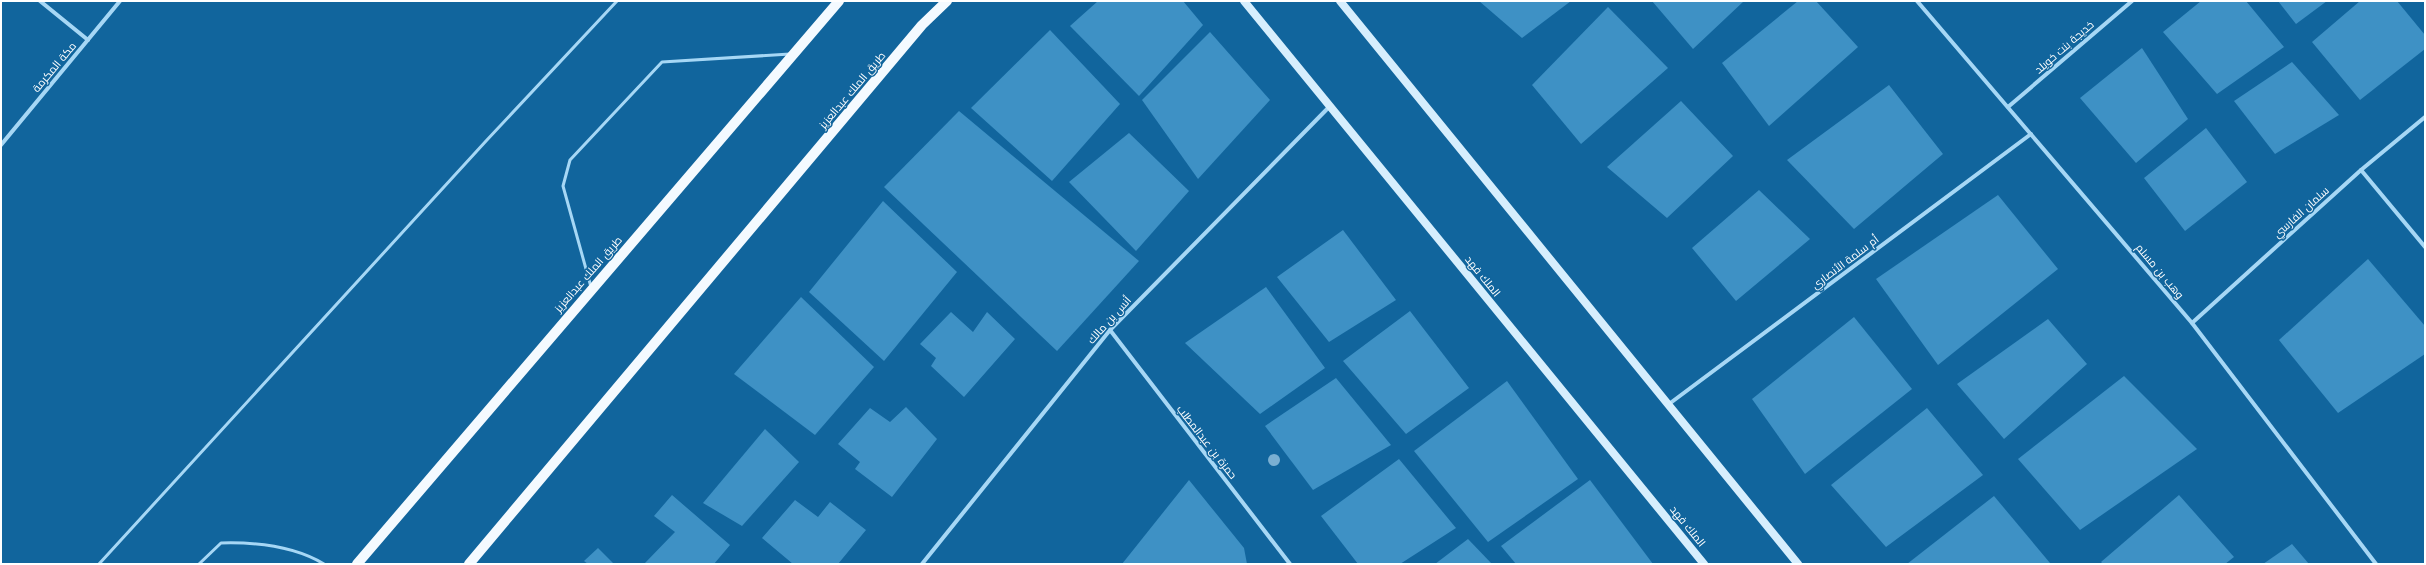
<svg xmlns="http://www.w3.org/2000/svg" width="2426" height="565" font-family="Inter,Cairo,sans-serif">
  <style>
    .building { fill: #3e91c5 }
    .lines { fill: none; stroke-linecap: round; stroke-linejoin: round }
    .lane { stroke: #a6d7f5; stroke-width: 3 }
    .street { stroke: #a6d7f5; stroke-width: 4 }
    .secondary { stroke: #d6eefd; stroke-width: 8 }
    .primary { stroke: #f4faff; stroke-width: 10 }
    .tree { fill: #7aafd2 }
    .labels { text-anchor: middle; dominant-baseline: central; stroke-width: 3; stroke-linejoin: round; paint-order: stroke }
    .street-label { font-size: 11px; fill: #fff; stroke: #11659d }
  </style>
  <rect width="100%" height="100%" fill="#11659d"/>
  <g class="building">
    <polygon points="1098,1 1183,1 1203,25 1139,96 1070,26"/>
    <polygon points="1479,1 1571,1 1522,38"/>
    <polygon points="1652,1 1744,1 1693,49"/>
    <polygon points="1798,1 1816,1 1858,47 1769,126 1722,63"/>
    <polygon points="2201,1 2246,1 2284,47 2217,94 2163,32"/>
    <polygon points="2278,1 2327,1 2296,24"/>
    <polygon points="2360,1 2397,1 2425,35 2425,49 2360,100 2312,42"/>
    <polygon points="1608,7 1668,68 1581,144 1532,85"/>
    <polygon points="1050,30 1120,104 1052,181 971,108"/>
    <polygon points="1210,32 1270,100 1198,179 1142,100"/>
    <polygon points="2142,48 2188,119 2136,163 2080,98"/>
    <polygon points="2292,62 2339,115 2275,154 2234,101"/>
    <polygon points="1889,85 1943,154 1854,229 1787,160"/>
    <polygon points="1681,101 1733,156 1667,218 1607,167"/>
    <polygon points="959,111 1139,261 1057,351 884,187"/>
    <polygon points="2206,128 2247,182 2185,231 2144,178"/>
    <polygon points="1129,133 1189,191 1136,251 1069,182"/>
    <polygon points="1759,190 1810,239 1736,301 1692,248"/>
    <polygon points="1998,195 2058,269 1938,365 1876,279"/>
    <polygon points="883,201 957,272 884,361 809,292"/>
    <polygon points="1343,230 1396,300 1329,342 1277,277"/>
    <polygon points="2368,259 2425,326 2425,354 2338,413 2279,340"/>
    <polygon points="1266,287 1325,368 1260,414 1185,343"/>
    <polygon points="801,297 874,367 815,435 734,374"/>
    <polygon points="1410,311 1469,388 1406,434 1343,361"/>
    <polygon points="951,312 973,332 987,312 1015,339 964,397 931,366 936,358 920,344"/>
    <polygon points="1854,317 1912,389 1805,474 1752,399"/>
    <polygon points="2048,319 2087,364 2004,439 1957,384"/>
    <polygon points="2124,376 2197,449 2080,530 2018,459"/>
    <polygon points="1336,378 1391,445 1313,490 1265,426"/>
    <polygon points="1507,381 1578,479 1488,542 1414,451"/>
    <polygon points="906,407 937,439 892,497 855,469 860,462 838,444 870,408 890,422"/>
    <polygon points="1927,408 1983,475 1886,547 1831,485"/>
    <polygon points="765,429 799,462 742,526 703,503"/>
    <polygon points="1399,459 1456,528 1400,564 1358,564 1321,516"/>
    <polygon points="1189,480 1244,548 1247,564 1122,564"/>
    <polygon points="1590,480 1653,564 1516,564 1501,546"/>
    <polygon points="672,495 730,545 714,564 644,564 675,532 654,516"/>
    <polygon points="2179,495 2234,557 2225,564 2103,564 2101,562"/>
    <polygon points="1994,496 2050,563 1907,564"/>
    <polygon points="795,500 818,517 830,502 866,530 838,564 793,564 762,538"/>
    <polygon points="1468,539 1492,564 1435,564"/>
    <polygon points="2292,544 2309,564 2263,564"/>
    <polygon points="598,548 614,564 588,564 584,561"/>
  </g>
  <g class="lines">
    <g class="lane">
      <polyline points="591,287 563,186 570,160 662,62 790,54"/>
      <polyline points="99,564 486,141 617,1"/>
      <path d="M199,564l22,-21c35,-1 73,3 103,21"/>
    </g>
    <g class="street">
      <polyline points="40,1 88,40"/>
      <polyline points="1917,1 2192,323 2376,564"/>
      <polyline points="2008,107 2132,1"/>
      <polyline points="1,145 120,1"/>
      <polyline points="2361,170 2425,247"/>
      <polyline points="2192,323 2361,170 2425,117"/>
      <polyline points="1110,330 1290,564"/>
      <polyline points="1669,404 2031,134"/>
      <polyline points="922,564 1110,330 1330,106"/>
    </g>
    <g class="secondary">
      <polyline points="1244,1 1704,564"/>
      <polyline points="1340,1 1798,564"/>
    </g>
    <g class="primary">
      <polyline points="357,564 839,1"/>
      <polyline points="469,564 922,25 947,1"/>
    </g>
  </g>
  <circle class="tree" cx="1274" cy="460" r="6"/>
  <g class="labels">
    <g class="street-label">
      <text transform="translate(2064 47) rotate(-41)">خديجة بنت خويلد</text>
      <text transform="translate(54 67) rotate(-50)">مكة المكرمة</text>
      <text transform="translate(852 90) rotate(-50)">طريق الملك عبدالعزيز</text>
      <text transform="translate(2301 212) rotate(-42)">سلمان الفارسي</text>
      <text transform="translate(1845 262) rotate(-37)">أم سلمة الأنصاري</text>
      <text transform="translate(2160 271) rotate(50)">وهب بن مسلم</text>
      <text transform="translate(588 274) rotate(-49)">طريق الملك عبدالعزيز</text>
      <text transform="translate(1483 276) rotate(51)">الملك فهد</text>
      <text transform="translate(1109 320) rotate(-48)">أنس بن مالك</text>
      <text transform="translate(1207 442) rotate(52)">حمزة بن عبدالمطلب</text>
      <text transform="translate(1688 526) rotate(51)">الملك فهد</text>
    </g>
  </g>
  <rect width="2426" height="565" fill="none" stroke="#ffffff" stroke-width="4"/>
</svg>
